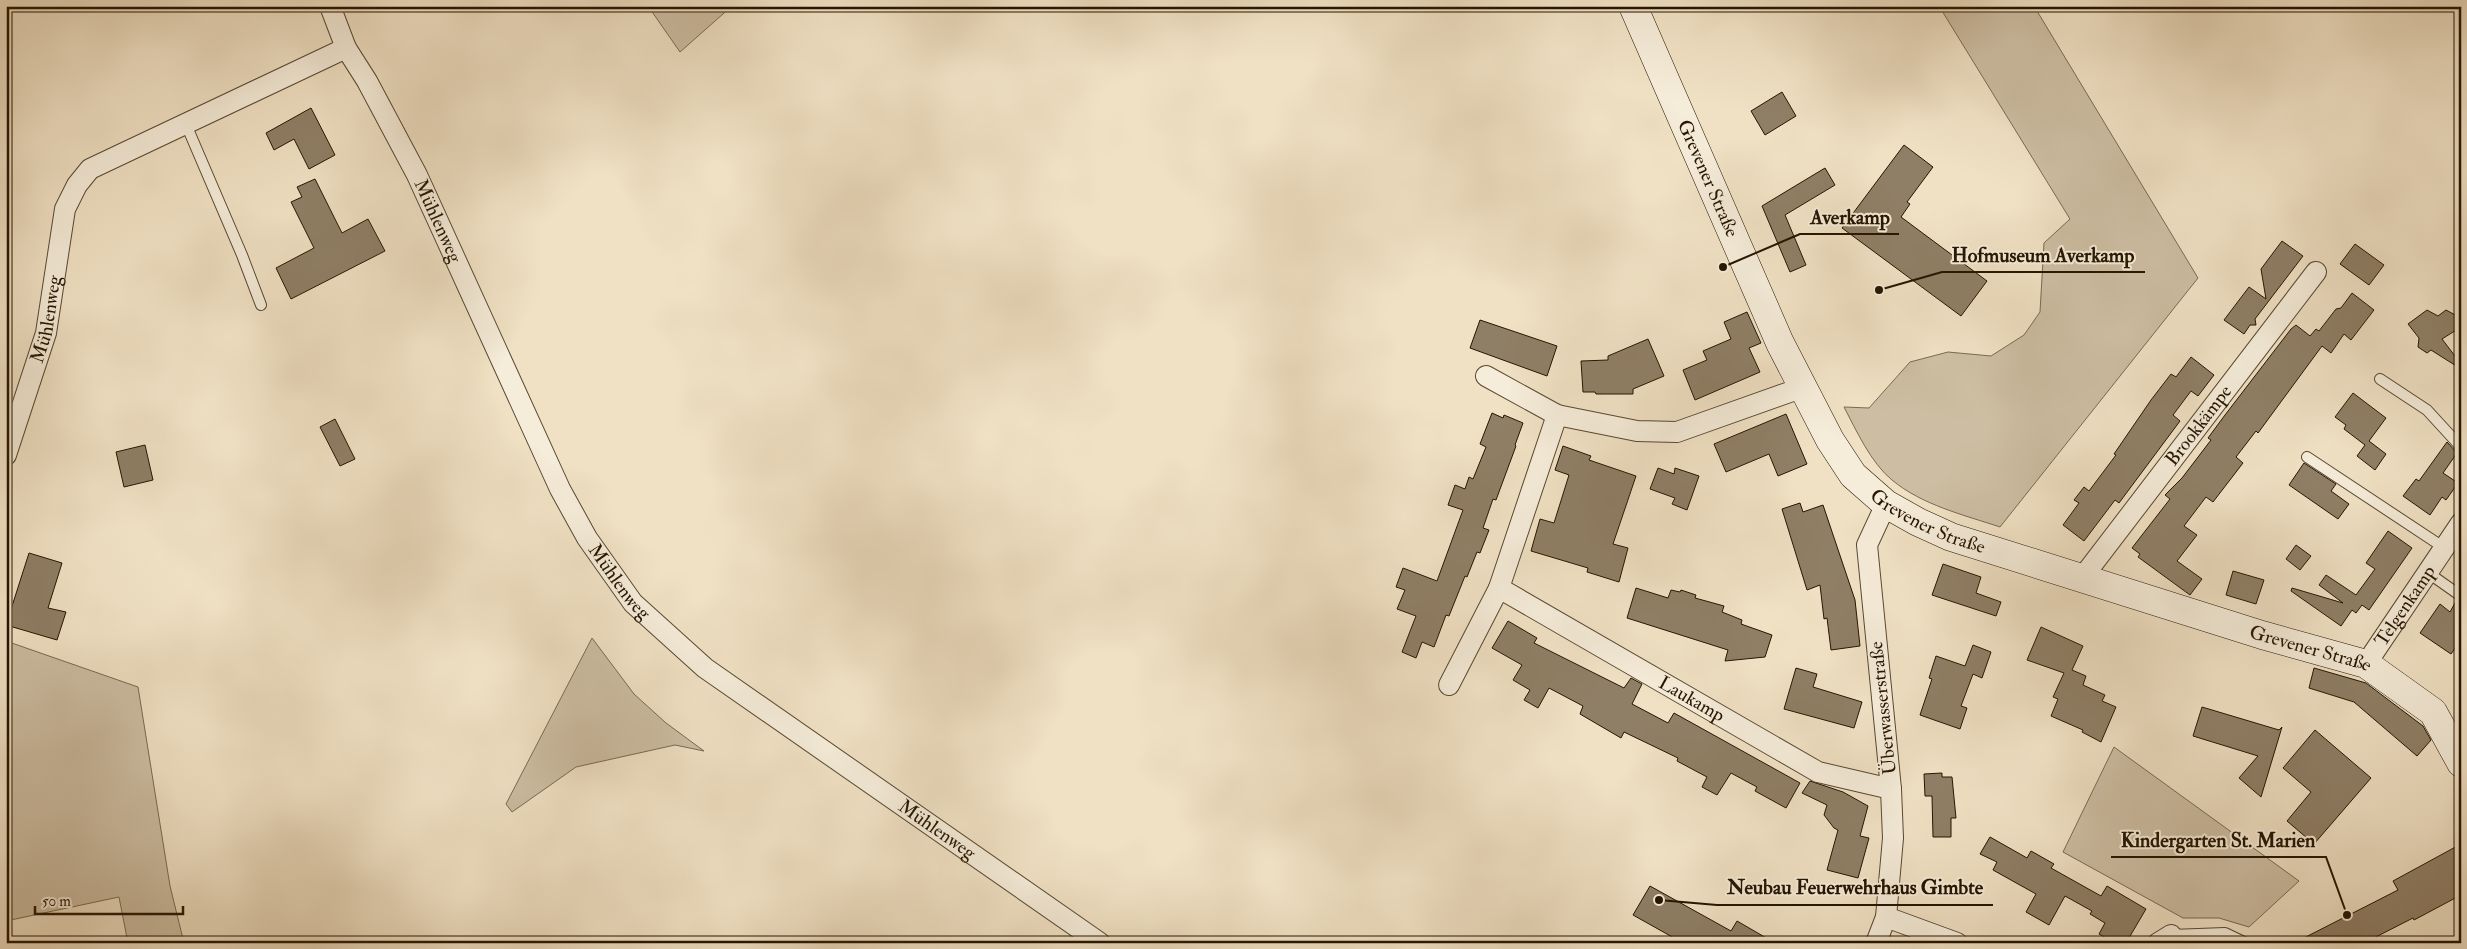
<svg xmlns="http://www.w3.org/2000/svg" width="2467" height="949" font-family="'IM FELL Double Pica',serif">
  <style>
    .green { fill: #cdbea3; stroke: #796a52 }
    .building { fill: #8f7f66; stroke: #251501 }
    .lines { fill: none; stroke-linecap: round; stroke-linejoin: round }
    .lane-casing { stroke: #584832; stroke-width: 12 }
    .street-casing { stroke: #584832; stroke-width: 22 }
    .secondary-casing { stroke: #251501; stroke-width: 29 }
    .lane { stroke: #f5ecd9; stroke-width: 10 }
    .street { stroke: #f5ecd9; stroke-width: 20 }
    .secondary { stroke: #f5ecd9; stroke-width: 28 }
    .labels { text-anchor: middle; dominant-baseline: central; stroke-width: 4; stroke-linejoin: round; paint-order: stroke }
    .street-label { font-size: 19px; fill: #251501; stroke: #f5ecd9 }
    .leader { fill: none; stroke: #251501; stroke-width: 2 }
    .callout-dot { fill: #251501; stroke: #f5ecd9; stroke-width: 2 }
    .callout-label { font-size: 20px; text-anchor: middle; font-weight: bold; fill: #251501; stroke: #f5ecd9; stroke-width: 4; stroke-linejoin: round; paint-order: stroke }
  </style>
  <rect width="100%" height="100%" fill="#f0e1c4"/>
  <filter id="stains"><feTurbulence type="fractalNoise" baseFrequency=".004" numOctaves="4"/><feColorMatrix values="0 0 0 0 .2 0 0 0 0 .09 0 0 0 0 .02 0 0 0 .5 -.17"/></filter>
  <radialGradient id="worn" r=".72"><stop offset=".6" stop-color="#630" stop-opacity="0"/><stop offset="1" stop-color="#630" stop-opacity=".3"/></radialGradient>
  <g class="green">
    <polygon points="648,6 732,6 680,52"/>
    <path d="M1939,6h95l164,272 -198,249c-36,-12 -78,-22 -108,-47 -21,-17 -36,-50 -48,-73l25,1 41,-46 38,-10 43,4 33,-21 16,-23 4,-69 26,-24z"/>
    <polygon points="592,638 634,694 666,723 704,751 675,745 576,767 512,812 506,804"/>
    <polygon points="6,641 138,687 170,886 184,943 128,943 119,897 6,921"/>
    <polygon points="2114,747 2299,881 2249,927 2219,918 2183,918 2063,852"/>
  </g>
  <g class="building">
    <polygon points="1782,92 1796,116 1765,135 1751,111"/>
    <polygon points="311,108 335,155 309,169 294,139 274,150 266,133"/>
    <polygon points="1904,145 1933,167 1907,202 1910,204 1901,217 1987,281 1961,316 1842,228"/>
    <polygon points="1825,168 1835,185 1785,215 1806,265 1790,272 1762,206"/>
    <polygon points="315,179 342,233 368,219 385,251 291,299 276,268 314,248 291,202 302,197 297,187"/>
    <polygon points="2282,241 2303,256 2255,319 2256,325 2250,325 2244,334 2224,320 2249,287 2266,299 2261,269"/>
    <polygon points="2355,244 2384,265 2369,285 2340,264"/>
    <polygon points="2352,293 2374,310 2351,340 2344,334 2331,353 2322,346 2258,433 2256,431 2236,457 2243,463 2213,502 2206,497 2184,526 2197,535 2177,561 2202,579 2190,595 2138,557 2140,554 2132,548 2170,499 2165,495 2182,478 2211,440 2208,438 2225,415 2291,329 2296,325 2310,336 2316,329 2319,331 2336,309 2341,308"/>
    <polygon points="2427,310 2438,316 2446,310 2461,318 2461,327 2442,339 2461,364 2461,369 2431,350 2427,353 2418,347 2419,338 2408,324"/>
    <polygon points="1747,312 1761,343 1749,348 1760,372 1695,400 1683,370 1707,360 1703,351 1731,339 1724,322"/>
    <polygon points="1480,320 1557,346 1547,376 1470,348"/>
    <polygon points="1648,339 1664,376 1633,389 1633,394 1596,394 1595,392 1583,392 1581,361 1608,360 1608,356"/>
    <polygon points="2191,357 2214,375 2198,396 2191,391 2173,415 2180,421 2119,503 2115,500 2084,541 2063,525 2079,503 2074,500 2084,487 2089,491 2116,455 2114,454 2151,400 2171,374 2176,377"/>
    <polygon points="2353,393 2386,418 2369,441 2386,454 2375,470 2357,456 2365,445 2344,429 2346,425 2335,417"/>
    <polygon points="1492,413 1503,418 1504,415 1523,423 1515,445 1516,446 1496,500 1493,499 1483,528 1489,530 1480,553 1477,552 1467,577 1465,576 1449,616 1446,615 1434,647 1422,642 1416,658 1402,652 1416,616 1397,609 1405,590 1396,587 1403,568 1437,581 1463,510 1448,505 1455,485 1465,489 1469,477 1473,479 1486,447 1480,444"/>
    <polygon points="1786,414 1807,464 1778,476 1769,454 1726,472 1714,444"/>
    <polygon points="335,419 355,459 340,466 320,427"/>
    <polygon points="2447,442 2457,453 2443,473 2458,483 2446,500 2442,497 2430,515 2403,496 2416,479 2419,481"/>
    <polygon points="145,445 153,480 124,487 116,452"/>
    <polygon points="1563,446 1591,456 1589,460 1636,476 1613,544 1628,548 1619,582 1587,572 1588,568 1531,551 1540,519 1554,523 1569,475 1555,470"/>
    <polygon points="2304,463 2336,484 2331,491 2349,504 2338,519 2289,485"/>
    <polygon points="1658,468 1674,474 1675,468 1699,476 1687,510 1672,504 1675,498 1650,489"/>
    <polygon points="1800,503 1803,512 1823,505 1855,600 1860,646 1831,650 1827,618 1824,619 1820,585 1807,590 1782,509"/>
    <polygon points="2388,531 2412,548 2369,610 2362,605 2356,613 2352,610 2341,626 2291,591 2292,588 2343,603 2319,585 2326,575 2356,595 2375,569 2366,563"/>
    <polygon points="2296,545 2311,556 2300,570 2286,559"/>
    <polygon points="29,553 62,563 48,608 66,612 57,640 6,625"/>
    <polygon points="1943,564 1981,577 1976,593 2001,602 1996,616 1932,595"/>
    <polygon points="2233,571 2264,580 2256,604 2226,595"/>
    <polygon points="1636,588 1668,598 1671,590 1680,592 1681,590 1696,595 1695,598 1724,606 1722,612 1742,620 1741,624 1772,635 1765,657 1725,661 1728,650 1627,618"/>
    <polygon points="2456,601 2461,603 2461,640 2451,654 2420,633 2440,604 2450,612"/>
    <polygon points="1508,621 1537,638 1534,643 1624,688 1631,678 1642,684 1632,704 1668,723 1674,713 1800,783 1786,808 1755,791 1757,787 1731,773 1717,795 1702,787 1707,777 1677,761 1678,758 1624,732 1621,738 1580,714 1583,706 1549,688 1538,708 1524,700 1530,690 1513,680 1522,665 1492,648"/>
    <polygon points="2041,627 2083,646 2072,670 2086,676 2083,685 2105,695 2102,701 2116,707 2101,742 2082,732 2083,730 2051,716 2058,699 2053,697 2064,673 2027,660"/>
    <polygon points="1973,645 1991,652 1982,678 1973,674 1961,706 1967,708 1960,729 1920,715 1932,679 1929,678 1936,656 1965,666"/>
    <polygon points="1796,668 1817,674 1813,687 1862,702 1854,728 1784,709"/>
    <polygon points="2314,668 2366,683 2423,726 2431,740 2417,756 2354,702 2309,688"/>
    <polygon points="2202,707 2279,730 2282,727 2261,797 2239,778 2258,756 2193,736"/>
    <polygon points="2315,730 2371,778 2314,844 2287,821 2311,792 2283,768"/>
    <polygon points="1942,773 1942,777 1952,777 1956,818 1951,818 1951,837 1933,837 1932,796 1925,796 1924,774"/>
    <polygon points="1810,781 1843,792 1868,806 1860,836 1869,838 1858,878 1827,870 1838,830 1834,828 1824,815 1827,805 1802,793"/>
    <polygon points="1990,837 2027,858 2031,851 2054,864 2051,868 2101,896 2107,886 2146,909 2126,943 2115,943 2099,934 2105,923 2090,914 2092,911 2065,896 2049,925 2026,912 2036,894 1993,870 1997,862 1980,854"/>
    <polygon points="2461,844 2461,895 2414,920 2413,918 2364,943 2294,943 2398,890 2393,881"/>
    <polygon points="1650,886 1731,931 1737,921 1775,943 1683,943 1633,915"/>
  </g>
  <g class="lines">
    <g class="lane-casing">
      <g id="lane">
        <polyline points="185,122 242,255 261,305"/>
        <polyline points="2380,379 2427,410 2461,447"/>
        <polyline points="2307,457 2443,547"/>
        <polyline points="2427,572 2461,596"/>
        <polyline points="2171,935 2225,933 2246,943"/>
      </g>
    </g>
    <g class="street-casing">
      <g id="street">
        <path id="s1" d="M330,6l16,42 21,33 50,94 143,314 27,49 46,65 72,65 395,275"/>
        <polyline points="1486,376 1557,415"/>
        <path id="s2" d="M1801,388l-124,44 -40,-1 -80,-16 -58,173 319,184 73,17"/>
        <path id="s3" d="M6,455l40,-122 19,-124 12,-24 13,-16 256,-121"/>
        <path id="s4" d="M2082,578l234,-306"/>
        <path id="s5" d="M2366,664l95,-141"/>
        <polyline points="1449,685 1499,588"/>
        <polyline points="1886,917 1957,943"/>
        <polyline points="1876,943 1886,917 1893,838 1891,789 1867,545 1886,504"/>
        <polyline points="2158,943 2171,935"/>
      </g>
    </g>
    <g class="secondary-casing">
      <g id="secondary">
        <path id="s6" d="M1633,6l147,337 50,97 23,35 33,29 32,18 33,15 311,98 104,29 67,48 28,51"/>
      </g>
    </g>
    <use href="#lane" class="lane"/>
    <use href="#street" class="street"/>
    <use href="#secondary" class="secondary"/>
  </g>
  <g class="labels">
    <g class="street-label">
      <text stroke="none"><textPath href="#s6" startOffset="188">Grevener Straße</textPath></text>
      <text stroke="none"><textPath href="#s1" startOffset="241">Mühlenweg</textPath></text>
      <text stroke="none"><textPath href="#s3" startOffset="142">Mühlenweg</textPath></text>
      <text stroke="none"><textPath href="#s4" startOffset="192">Brookkämpe</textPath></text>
      <text stroke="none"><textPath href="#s6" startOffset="608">Grevener Straße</textPath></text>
      <text stroke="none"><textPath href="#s1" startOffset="646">Mühlenweg</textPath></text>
      <text stroke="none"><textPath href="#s5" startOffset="70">Telgenkamp</textPath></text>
      <text stroke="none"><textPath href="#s6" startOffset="1012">Grevener Straße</textPath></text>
      <text stroke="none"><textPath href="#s2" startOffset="658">Laukamp</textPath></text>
      <text transform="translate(1883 708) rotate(-96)">Überwasserstraße</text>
      <text stroke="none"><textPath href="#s1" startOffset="1051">Mühlenweg</textPath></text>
    </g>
  </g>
  <path class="leader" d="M1723 267L1800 234H1899M1879 290L1942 272H2145M2347 915L2326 857H2111M1659 900L1717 905H1993"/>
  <g class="callout-dot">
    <circle cx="1723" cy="267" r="5"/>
    <circle cx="1879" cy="290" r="5"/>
    <circle cx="2347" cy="915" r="5"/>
    <circle cx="1659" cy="900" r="5"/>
  </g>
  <g class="callout-label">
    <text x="1850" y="224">Averkamp</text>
    <text x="2043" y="262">Hofmuseum Averkamp</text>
    <text x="2218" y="847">Kindergarten St. Marien</text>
    <text x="1855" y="894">Neubau Feuerwehrhaus Gimbte</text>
  </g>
  <rect width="2467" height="949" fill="none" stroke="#f0e1c4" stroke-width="25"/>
  <rect x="8" y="8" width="2452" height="934" fill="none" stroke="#251501" stroke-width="2.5"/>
  <rect x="12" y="12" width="2442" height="924" fill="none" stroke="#251501"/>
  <path d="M35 906v8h148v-8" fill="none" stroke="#251501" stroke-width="2.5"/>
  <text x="42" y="906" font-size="15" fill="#251501" stroke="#f5ecd9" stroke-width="4" paint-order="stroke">50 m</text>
  <rect width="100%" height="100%" filter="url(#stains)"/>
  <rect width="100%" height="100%" fill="url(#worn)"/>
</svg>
